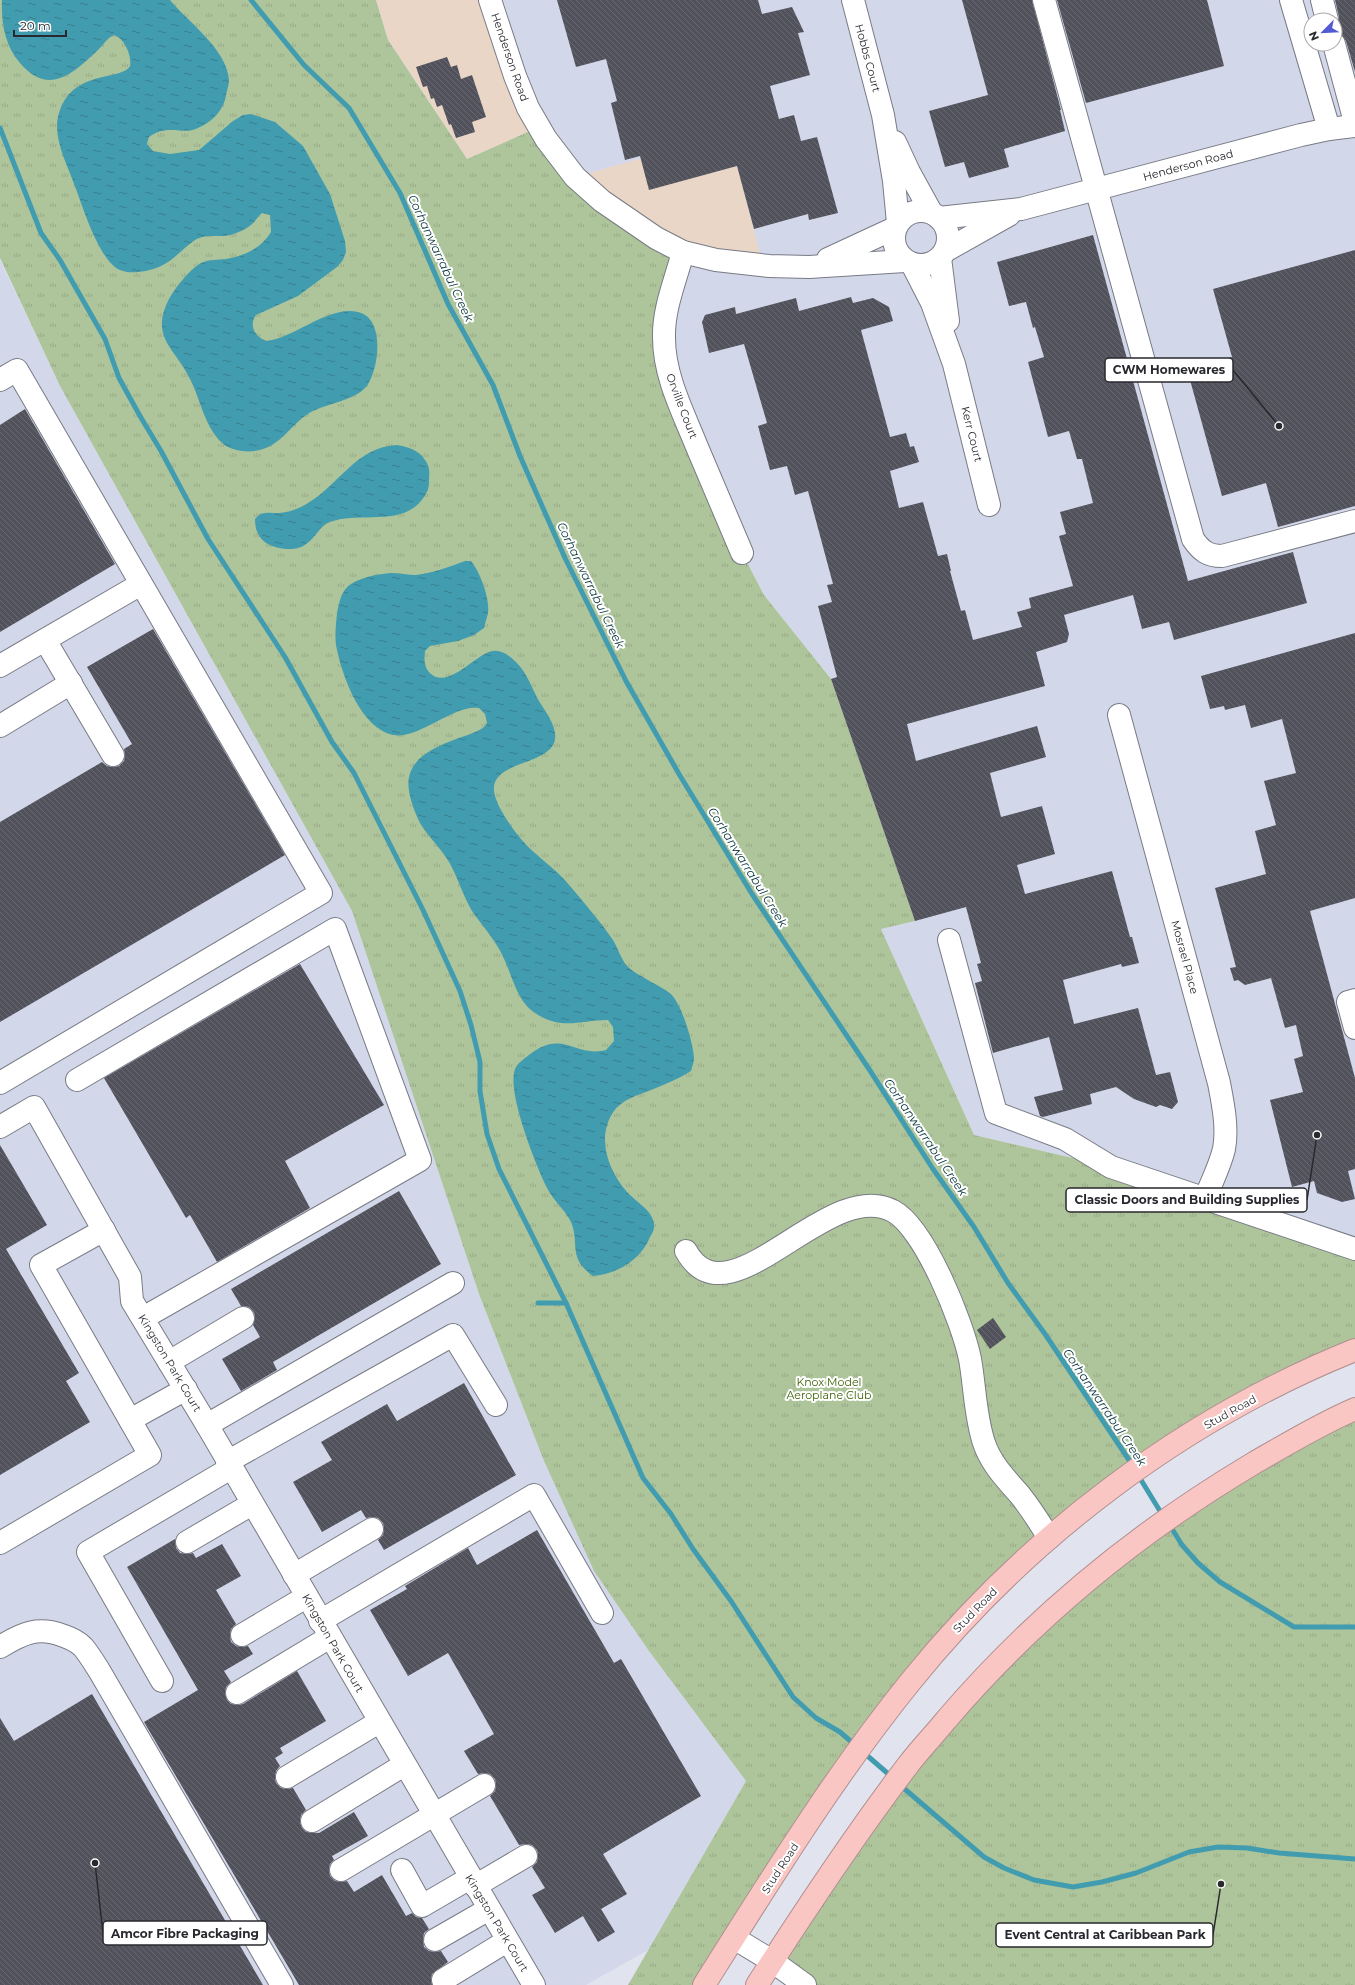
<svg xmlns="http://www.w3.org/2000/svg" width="1355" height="1985" font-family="Montserrat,sans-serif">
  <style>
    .commercial { fill: #ead6c7 }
    .built { fill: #d3d7ea; fill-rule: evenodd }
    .grass { fill: url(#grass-tufts) }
    .water { fill: url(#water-ripples) }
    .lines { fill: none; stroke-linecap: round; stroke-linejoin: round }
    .stream { stroke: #429caf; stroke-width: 5 }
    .building { fill: url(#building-back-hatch) }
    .minor-casing { stroke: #787b85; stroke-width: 24 }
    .highway-casing { stroke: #b08f8f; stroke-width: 24 }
    .minor { stroke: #fff; stroke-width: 22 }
    .highway { stroke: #fac6c3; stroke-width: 22 }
    .labels { text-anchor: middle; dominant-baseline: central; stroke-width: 4; stroke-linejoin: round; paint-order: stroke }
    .street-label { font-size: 11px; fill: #28292e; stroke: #fff }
    .park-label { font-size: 11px; fill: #3b6004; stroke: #fff }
    .water-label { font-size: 12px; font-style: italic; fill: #08343c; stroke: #fff }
    .leader { fill: none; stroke: #28292e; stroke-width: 1.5 }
    .callout-dot { fill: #28292e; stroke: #fff; stroke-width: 1.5 }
    .callout { fill: #fff; stroke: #28292e; stroke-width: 1.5 }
    .callout-label { font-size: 12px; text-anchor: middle; font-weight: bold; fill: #28292e }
  </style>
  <defs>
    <pattern id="grass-tufts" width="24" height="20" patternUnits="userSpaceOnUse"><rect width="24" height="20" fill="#aec59b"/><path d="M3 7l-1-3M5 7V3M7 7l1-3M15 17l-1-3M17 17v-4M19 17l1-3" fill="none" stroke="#96a986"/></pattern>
    <pattern id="water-ripples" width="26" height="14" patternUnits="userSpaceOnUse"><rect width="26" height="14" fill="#429caf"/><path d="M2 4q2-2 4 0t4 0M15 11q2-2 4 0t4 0" fill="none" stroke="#377f8f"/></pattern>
    <pattern id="building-back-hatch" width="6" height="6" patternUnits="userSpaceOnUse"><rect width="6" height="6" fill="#51525c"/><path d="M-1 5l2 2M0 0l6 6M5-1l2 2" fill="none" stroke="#676870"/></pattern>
  </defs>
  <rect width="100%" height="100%" fill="#e1e3ef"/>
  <g class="commercial">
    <polygon points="376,0 490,0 539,127 467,159 388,40"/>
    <polygon points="729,133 763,265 683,252 575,177"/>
  </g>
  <g class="built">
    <path d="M490,0h865v1249l-244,-82 -137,-32 -93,-206 34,-8 -25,-76 -59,-166 -67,-84 -22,-42 -76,-193 17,-108 80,13 -34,-132 -154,44 -29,-38zM1311,20h24v24h-24z"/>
    <polygon points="0,260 60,386 352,911 479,1294 544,1461 594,1571 649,1651 746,1781 648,1950 586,1985 0,1985"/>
  </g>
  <g class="grass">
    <polygon points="0,0 376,0 388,40 467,159 539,127 575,177 683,252 664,337 742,553 764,595 831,679 915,921 881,929 974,1135 1111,1167 1355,1253 1355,1350 1183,1438 955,1631 704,1985 628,1985 746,1781 649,1651 594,1571 544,1461 479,1294 352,911 60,386 0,258"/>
    <polygon points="1355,1409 1355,1985 805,1985 772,1961 909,1763 1075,1590"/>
  </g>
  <g class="water">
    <path d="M2,0h168c18,22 57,49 59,80 0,5 -2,10 -3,15 -2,15 -14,27 -28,33 -17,8 -29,-5 -49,9l-2,7 6,7 17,3 29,-4 34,-29 10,-6 8,-1 24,8 28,24 27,48 15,47 1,11 -3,8 -6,7 -39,29 -42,19c-8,11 0,23 11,26 29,-4 62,-36 91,-29 28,6 21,59 8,75 -11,13 -40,17 -55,25 -18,10 -28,31 -48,37 -11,4 -27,3 -37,-3 -21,-15 -25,-46 -36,-67 -14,-30 -40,-41 -22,-78 6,-12 21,-31 33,-38 9,-4 16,-3 25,-4 19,-3 35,-11 45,-27l-1,-17 -8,-2c-4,3 -6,8 -10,11 -5,5 -15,9 -22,11 -12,3 -23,-2 -35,5 -12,8 -21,20 -34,26 -11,5 -30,9 -41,4 -20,-8 -37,-62 -44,-81 -8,-24 -26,-54 -16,-79 15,-41 62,-29 70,-44 2,-10 -5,-27 -16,-31 -7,3 -10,9 -15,14 -25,24 -50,48 -79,14 -15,-17 -19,-40 -18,-63z"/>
    <path d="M397,445c11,2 22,5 28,15 6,8 4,14 4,23 0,5 -2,10 -5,14 -20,31 -64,14 -94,25 -11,4 -14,16 -24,22 -6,5 -13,5 -20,5 -19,-2 -31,-10 -31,-30l5,-5c7,-2 12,-1 19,-1 9,0 21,-5 29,-10 32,-19 48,-56 89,-58z"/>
    <path d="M465,561h6c9,11 19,37 17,52 -1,5 -3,10 -4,15l-10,7 -16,6 -28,5 -5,5c-1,8 -1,16 5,22 18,18 46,-20 63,-22 11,-2 23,10 29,18 7,10 11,21 17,32 6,10 14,20 16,32 5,32 -59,26 -61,54 -2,14 18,41 27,52 14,17 35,29 49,47 15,18 30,35 43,54 5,8 8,19 14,26 10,10 31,18 44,28 11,11 22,48 23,64 0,4 -2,9 -3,13 -11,7 -23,12 -35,17 -16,7 -34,10 -44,26 -15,25 -4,56 15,78 8,9 22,16 26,28 3,7 0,12 -3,17 -9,23 -33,37 -57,39 -27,-19 -12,-34 -23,-56 -6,-11 -17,-20 -23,-32 -10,-20 -43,-101 -31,-121 2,-4 9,-9 13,-12 34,-27 46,3 77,-5l8,-9 -1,-14 -5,-7c-28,0 -46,11 -73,-7 -17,-11 -22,-34 -30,-52 -7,-18 -22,-34 -33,-50 -9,-15 -14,-33 -23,-49 -8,-14 -21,-25 -29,-39 -6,-12 -14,-33 -11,-46 8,-37 73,-39 78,-54l-2,-9 -6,-6c-25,-4 -61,32 -86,27 -32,-7 -50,-57 -56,-85 -3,-12 -1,-25 0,-37 2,-10 4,-23 14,-29 11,-7 27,-10 40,-11 9,0 17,2 25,2 17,-2 33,-8 49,-14z"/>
  </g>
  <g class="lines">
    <g class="stream">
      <polyline points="251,0 304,65 349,108 400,193 448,304 493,385 520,456 565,558 626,681 679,774 752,894 869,1069 933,1169 974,1227 1008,1283 1045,1334 1133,1466"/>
      <polyline points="0,128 41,233 60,260 105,339 119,378 140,416 161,451 208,539 285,657 332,742 354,773 423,910 460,991 471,1025 480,1062 480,1091 487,1134 499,1169 566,1303"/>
      <polyline points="538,1303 566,1303 643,1478 671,1514 693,1549 731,1601 793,1697 816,1718 840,1732 855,1745"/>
      <polyline points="1138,1475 1163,1516"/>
      <polyline points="1169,1524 1182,1545 1198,1563 1220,1582 1294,1627 1355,1627"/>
      <polyline points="863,1752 893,1778"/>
      <polyline points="900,1785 984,1857 1004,1868 1034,1880 1073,1887 1102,1882 1136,1873 1189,1852 1218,1847 1247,1848 1279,1853 1355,1859"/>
    </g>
  </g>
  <g class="building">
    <polygon points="557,0 758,0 762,14 792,7 804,32 798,33 810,75 770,86 779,119 794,115 801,141 817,137 838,213 809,220 808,214 754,229 737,166 649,190 640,156 625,160 611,103 617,101 606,59 576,67"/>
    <polygon points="962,0 1032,0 1061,110 1060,110 1065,131 1004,149 1009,167 969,178 964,162 945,167 929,111 988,95"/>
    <polygon points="1057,0 1207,0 1224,66 1086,103"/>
    <polygon points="1335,0 1355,0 1355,72 1346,41 1340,34 1338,25 1339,17"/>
    <polygon points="447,57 451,67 457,65 461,79 472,75 486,117 472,122 475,132 456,138 451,124 449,125 442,105 437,107 434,98 431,99 427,86 423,87 416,67"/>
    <polygon points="1093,235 1188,581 1293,552 1307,603 1174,640 1169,622 1142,629 1133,595 1064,615 1069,634 1067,642 1036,652 1045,686 907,724 916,761 1037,726 1046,757 990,773 1001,817 1042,806 1055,854 1017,865 1025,894 1112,871 1130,937 1132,937 1139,963 1122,967 1121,964 1063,980 1074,1024 1138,1008 1156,1075 1170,1072 1178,1102 1172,1109 1160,1105 1156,1107 1134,1099 1116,1087 1090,1094 1092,1104 1043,1117 1040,1116 1034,1097 1063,1090 1049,1037 993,1053 975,983 982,981 977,964 981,963 966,907 915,921 831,679 837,677 818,606 832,602 827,585 833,584 808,491 795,495 787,466 770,470 758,426 767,423 744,344 709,353 702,322 705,315 735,307 736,314 796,298 799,311 851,297 853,303 873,298 889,307 893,321 861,330 890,437 906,433 910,447 914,446 919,462 890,471 899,508 923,502 938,556 947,554 951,571 950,571 961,611 965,610 973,640 1022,627 1017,612 1031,608 1029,598 1073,586 1059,536 1066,534 1060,512 1093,503 1082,459 1077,459 1069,431 1048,437 1028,362 1044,357 1035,327 1033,328 1026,302 1009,306 997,262"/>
    <polygon points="1355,250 1355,506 1278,527 1266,483 1222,496 1187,369 1232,357 1213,289"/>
    <polygon points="25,409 115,564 0,632 0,425"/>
    <polygon points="153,629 285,855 0,1022 0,822 102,762 107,766 113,767 119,766 124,761 125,755 124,749 132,744 87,667"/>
    <polygon points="1355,633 1355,898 1310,911 1355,1078 1355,1169 1348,1171 1355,1199 1342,1202 1317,1193 1314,1181 1292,1187 1270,1100 1303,1092 1294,1059 1303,1056 1296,1025 1285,1028 1271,978 1245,985 1238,980 1234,981 1230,968 1236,967 1215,888 1266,874 1255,831 1276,825 1264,781 1296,773 1282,719 1251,728 1245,705 1225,710 1224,706 1210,709 1201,676"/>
    <polygon points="300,964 384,1105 285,1161 310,1208 217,1262 190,1215 186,1218 104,1078"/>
    <polygon points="0,1145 47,1225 6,1249 79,1373 66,1381 90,1422 0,1475"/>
    <polygon points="399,1191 441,1264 273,1362 277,1370 241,1391 222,1359 260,1337 253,1325 255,1318 254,1312 249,1307 241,1306 231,1289"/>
    <polygon points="993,1318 1006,1337 990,1349 977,1330"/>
    <polygon points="464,1383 516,1475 384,1550 378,1540 383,1535 384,1529 383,1523 378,1518 372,1517 366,1518 361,1510 322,1532 293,1482 332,1460 321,1442 387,1404 397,1421"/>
    <polygon points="537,1530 614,1663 621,1659 701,1796 603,1854 627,1894 601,1909 615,1932 598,1942 583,1916 555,1933 532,1895 545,1888 532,1867 537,1862 538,1856 537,1850 532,1845 526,1844 519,1845 490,1796 495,1791 496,1785 495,1779 490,1774 483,1773 478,1774 464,1751 494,1734 448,1653 408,1676 370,1610 407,1589 405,1586 468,1548 477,1565"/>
    <polygon points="175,1539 176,1548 180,1553 187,1554 193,1553 196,1558 222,1544 241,1576 216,1590 236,1624 231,1629 230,1635 231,1642 236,1646 242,1647 248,1646 253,1654 224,1671 231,1682 226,1687 225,1693 227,1700 231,1704 238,1705 243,1704 297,1671 326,1721 280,1748 283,1753 275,1758 280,1766 276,1771 275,1778 276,1783 281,1788 287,1789 293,1788 306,1810 301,1815 300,1822 302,1828 306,1832 319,1833 354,1812 368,1836 332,1856 334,1860 330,1864 329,1870 330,1876 335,1881 341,1882 347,1881 354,1892 382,1875 406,1916 412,1913 416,1917 422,1918 429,1929 424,1933 423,1940 424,1947 429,1951 435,1952 441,1951 448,1962 432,1974 431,1980 432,1985 299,1985 144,1722 198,1690 127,1567"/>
    <polygon points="92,1694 263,1985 0,1985 0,1718 14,1741"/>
  </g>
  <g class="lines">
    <g class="minor-casing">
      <g id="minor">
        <polyline points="490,0 515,76 528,108 546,139 575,177 602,201 656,238 683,252 716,260 769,266 809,267 905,261"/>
        <polyline points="853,0 883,115 894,181 898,223"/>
        <path d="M1044,0l149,539c8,12 15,17 29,17l133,-35"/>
        <polyline points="1291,0 1329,129"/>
        <polyline points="1322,0 1327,20"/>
        <polyline points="1334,44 1355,122"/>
        <polyline points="895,142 909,172 931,212"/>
        <circle cx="921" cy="238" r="27"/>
        <polyline points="939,218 1021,209 1301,135 1329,129 1355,126"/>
        <polyline points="945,251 1009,215"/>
        <path d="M683,252c-7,27 -20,57 -19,86 0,38 19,74 33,109 15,36 30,71 45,106"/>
        <polyline points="940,258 948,321"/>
        <polyline points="828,259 895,228"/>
        <polyline points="912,264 932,303 954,364 989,505"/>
        <polyline points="0,380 17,370 321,893 0,1083"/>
        <polyline points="45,640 113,755"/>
        <polyline points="0,666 141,584"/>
        <path d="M1119,715l100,368c4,21 9,45 5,66 -4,17 -13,34 -19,50"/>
        <polyline points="0,726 71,683"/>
        <polyline points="949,940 996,1113 1065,1139 1111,1167 1355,1249"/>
        <polyline points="1355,1000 1348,1002 1355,1028"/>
        <polyline points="77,1080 335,929 420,1160 143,1318"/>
        <polyline points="0,1127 34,1107 130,1277 132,1301 207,1425 534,1985"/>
        <path d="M686,1251c43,77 141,-75 207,-40 32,17 70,113 77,148 5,28 5,57 14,84 7,21 22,36 36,52 11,14 20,28 29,43"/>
        <polyline points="169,1362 243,1318"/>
        <polyline points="130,1420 186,1389"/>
        <polyline points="207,1425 453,1283"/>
        <polyline points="227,1462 453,1335 496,1405"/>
        <polyline points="187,1542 252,1504"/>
        <polyline points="0,1543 150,1455 41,1265 104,1230"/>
        <polyline points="294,1575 372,1529"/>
        <polyline points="320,1621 534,1495 602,1613"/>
        <polyline points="242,1635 306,1597"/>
        <path d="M0,1647c23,-14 38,-21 64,-11 6,2 14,6 19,11 6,7 12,17 17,25l182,313"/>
        <polyline points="162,1681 88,1552 231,1468"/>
        <polyline points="237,1693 330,1637"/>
        <polyline points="287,1777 379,1722"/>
        <polyline points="312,1821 404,1765"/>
        <polyline points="341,1870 484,1785"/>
        <polyline points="402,1870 422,1906 470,1878"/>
        <polyline points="475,1886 526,1856"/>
        <polyline points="734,1938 772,1961 805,1985"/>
        <polyline points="435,1940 489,1909"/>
        <polyline points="443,1980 507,1941"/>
      </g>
    </g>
    <g class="highway-casing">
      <g id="highway">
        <path d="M704,1985c65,-103 130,-209 207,-304 116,-144 272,-262 444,-331"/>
        <path d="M757,1985c48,-75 97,-149 151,-220 12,-16 26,-30 38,-45 88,-103 192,-188 308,-257 33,-19 66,-39 101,-54"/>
      </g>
    </g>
    <use href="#minor" class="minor"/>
    <use href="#highway" class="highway"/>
  </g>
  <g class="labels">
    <g class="street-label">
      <text transform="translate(510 57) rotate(71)">Henderson Road</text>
      <text transform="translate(868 58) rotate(75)">Hobbs Court</text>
      <text transform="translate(1188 165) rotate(-15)">Henderson Road</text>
      <text transform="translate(682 406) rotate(69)">Orville Court</text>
      <text transform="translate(972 434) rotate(76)">Kerr Court</text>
      <text transform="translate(1185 957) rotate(75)">Mosrael Place</text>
      <text transform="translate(170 1363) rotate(59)">Kingston Park Court</text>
      <text transform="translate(1230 1412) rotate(-29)">Stud Road</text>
      <text transform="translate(975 1610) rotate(-46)">Stud Road</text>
      <text transform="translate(333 1643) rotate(60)">Kingston Park Court</text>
      <text transform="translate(780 1868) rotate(-57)">Stud Road</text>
      <text transform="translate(497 1923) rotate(59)">Kingston Park Court</text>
    </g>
    <g class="park-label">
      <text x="829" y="1382">Knox Model<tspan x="829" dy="13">Aeroplane Club</tspan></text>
    </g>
    <g class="water-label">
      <text transform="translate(441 258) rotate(65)">Corhanwarrabul Creek</text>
      <text transform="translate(591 585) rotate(64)">Corhanwarrabul Creek</text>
      <text transform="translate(748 867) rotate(58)">Corhanwarrabul Creek</text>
      <text transform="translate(926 1137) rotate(56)">Corhanwarrabul Creek</text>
      <text transform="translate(1105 1407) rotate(56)">Corhanwarrabul Creek</text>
    </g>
  </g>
  <path class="leader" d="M1279 426L1233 370M1317 1135L1307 1200M95 1863L103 1933M1221 1884L1213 1935"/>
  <g class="callout-dot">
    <circle cx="1279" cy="426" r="4"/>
    <circle cx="1317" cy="1135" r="4"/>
    <circle cx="95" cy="1863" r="4"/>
    <circle cx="1221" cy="1884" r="4"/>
  </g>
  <g class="callout">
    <rect x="1105" y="358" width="128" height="24" rx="4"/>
    <rect x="1066" y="1188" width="241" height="24" rx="4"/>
    <rect x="103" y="1921" width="164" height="24" rx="4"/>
    <rect x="996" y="1923" width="217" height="24" rx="4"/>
  </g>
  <g class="callout-label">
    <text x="1169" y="374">CWM Homewares</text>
    <text x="1187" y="1204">Classic Doors and Building Supplies</text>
    <text x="185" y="1938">Amcor Fibre Packaging</text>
    <text x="1105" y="1939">Event Central at Caribbean Park</text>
  </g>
  <g transform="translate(1323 32) rotate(246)"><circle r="19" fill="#ffffff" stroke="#a9a9ab"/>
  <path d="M0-3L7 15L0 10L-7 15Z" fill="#5359d0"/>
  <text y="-6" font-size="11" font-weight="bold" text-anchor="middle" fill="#28292e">N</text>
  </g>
  <path d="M14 30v6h52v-6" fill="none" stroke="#28292e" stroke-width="2"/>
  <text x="20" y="30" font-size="12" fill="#28292e" stroke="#ffffff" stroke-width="3" paint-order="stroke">20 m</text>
</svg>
